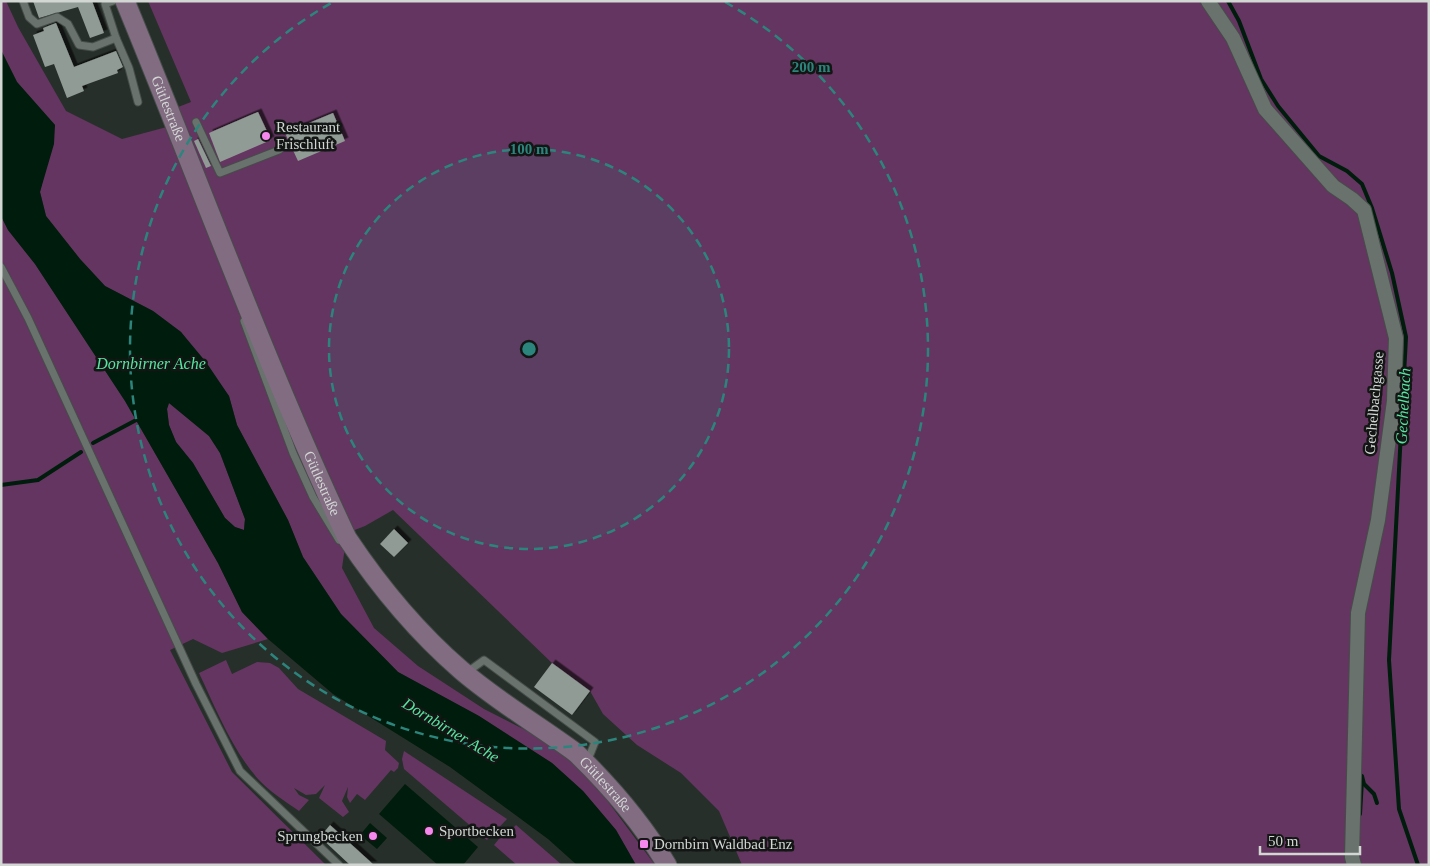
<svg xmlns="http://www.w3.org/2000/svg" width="1430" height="866" font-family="Georgia,serif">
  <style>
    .green { fill: #643560 }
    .water { fill: #001c0c; fill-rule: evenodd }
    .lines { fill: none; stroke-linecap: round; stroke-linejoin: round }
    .stream { stroke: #001c0c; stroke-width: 4 }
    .building { fill: #919b95; filter: url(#shadow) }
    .lane-casing { stroke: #464d49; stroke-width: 9 }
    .street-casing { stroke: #464d49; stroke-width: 16 }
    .secondary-casing { stroke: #464d49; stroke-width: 21 }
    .lane { stroke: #69726c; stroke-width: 7 }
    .street { stroke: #69726c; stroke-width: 14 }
    .secondary { stroke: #826c82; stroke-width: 19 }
    .ring { fill: none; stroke: #2c857d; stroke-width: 2.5; stroke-dasharray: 9 6 }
    .poi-dot { fill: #f688ed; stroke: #131614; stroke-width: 2 }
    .labels { text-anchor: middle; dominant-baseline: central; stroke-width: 5; stroke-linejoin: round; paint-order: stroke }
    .street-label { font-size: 15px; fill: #d2d7d4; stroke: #131614 }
    .poi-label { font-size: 15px; fill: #d2d7d4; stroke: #131614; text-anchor: start }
    .water-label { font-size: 16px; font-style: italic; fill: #56e6a1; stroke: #131614 }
    .centre { fill: #2c857d; stroke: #131614; stroke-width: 2.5 }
    .ring-label { font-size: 15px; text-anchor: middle; font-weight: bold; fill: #2c857d; stroke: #131614; stroke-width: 5; stroke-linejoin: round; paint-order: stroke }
  </style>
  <defs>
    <filter id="shadow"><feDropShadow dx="3.5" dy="-3.5" stdDeviation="0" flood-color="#0009"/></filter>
  </defs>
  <rect width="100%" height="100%" fill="#272f2a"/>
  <g class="green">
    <polygon points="1,1 6,1 18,27 66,111 122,139 178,124 173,109 191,102 148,1 1429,1 1429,865 742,865 719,811 681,773 637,745 603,714 590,691 552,663 393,510 365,526 347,533 342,568 374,628 418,666 484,709 545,740 592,780 655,865 636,865 616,830 583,791 552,763 479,716 398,672 341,614 303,557 288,520 237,425 229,396 181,332 153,311 105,286 80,259 46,216 40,192 55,125 17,82 1,50"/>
    <polygon points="1,216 8,230 35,264 125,401 218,563 242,612 268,639 222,653 193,639 170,650 232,772 326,865 1,865"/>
    <polygon points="169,403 209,436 220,453 245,519 244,530 235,527 225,518 193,463 176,442 169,425 167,409"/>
    <path d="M226,660l6,14 25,-12 13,1 9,5 19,21 88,52 -1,9 14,13 -1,5 -4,4 -3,-2 -26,30 -8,-6 -7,9 -3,-6 1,-10 -6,14 7,11 -6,5 -24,-19 6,-13 -9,9 -10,1 -12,-7 5,7 10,5 -10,11c-14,-10 -29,-19 -40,-31 -27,-30 -43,-71 -60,-107z"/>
    <polygon points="404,751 507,819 487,840 404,769 402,759"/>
    <polygon points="516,825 562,865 517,865 494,845 507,829 510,831"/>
  </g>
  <g class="water">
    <path d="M1,50l16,32 38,43 -1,19 -14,48 6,24 34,43 25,27 48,25 28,21 25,30 23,34 8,29 51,95 15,37 38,57 57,58 81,44 73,47 31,28 33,39 20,35h-59l-29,-26 -98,-72 -117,-73 -65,-55 -26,-27 -24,-49 -93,-162 -90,-137 -27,-34 -7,-14zM169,403l40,33 11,17 25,66 -1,11 -9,-3 -10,-9 -32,-55 -17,-21 -7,-17 -2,-16z"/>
    <polygon points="405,784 478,847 463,865 438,865 379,814"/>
    <polygon points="370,823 387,838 377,849 360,835"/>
  </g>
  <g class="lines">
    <g class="stream">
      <polyline points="1228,1 1239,21 1261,79 1278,106 1319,156 1347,171 1362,184 1372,208 1392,273 1406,337 1389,660 1399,809 1418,865"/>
      <polyline points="93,443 140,418"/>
      <polyline points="1,485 38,480 81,452"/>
      <polyline points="1362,776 1364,784 1374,794 1377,803"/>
      <polyline points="1360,814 1362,780"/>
    </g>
  </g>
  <g class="building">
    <polygon points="33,1 92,1 104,33 90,38 78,7 39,18"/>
    <polygon points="56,23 74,67 116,51 123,67 117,70 118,73 82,86 84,91 67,98 54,64 45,67 33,35 44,31 43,28"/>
    <polygon points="258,112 271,140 220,162 209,133"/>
    <polygon points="333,113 345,141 298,161 285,133"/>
    <polygon points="198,139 211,166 206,168 194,141"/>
    <polygon points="394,529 408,543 394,557 380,544"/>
    <polygon points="552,663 590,691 572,715 534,687"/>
    <polygon points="330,825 374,865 350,865 320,837"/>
  </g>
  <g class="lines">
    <g class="lane-casing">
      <g id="lane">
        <polyline points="23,1 29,17 37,24 57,17 68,24 79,45 93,47 116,38 105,4 113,1"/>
        <polyline points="116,38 129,68 138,102"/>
        <polyline points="196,122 220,173 279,150"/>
        <polyline points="1,267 28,318 196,684 240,771 339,865"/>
        <polyline points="244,321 293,453 313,497 339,540"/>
        <polyline points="466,673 484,660 595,742 587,762"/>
      </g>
    </g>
    <g class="street-casing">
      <polyline id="street" points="1208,1 1233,38 1265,109 1333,186 1352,199 1364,210 1396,338 1394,401 1378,520 1358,613 1352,857 1354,865"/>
    </g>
    <g class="secondary-casing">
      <g id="secondary">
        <path id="s1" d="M125,1c74,179 140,362 222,537 32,48 70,94 114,132 36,31 77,55 115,83 35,34 66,70 91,112"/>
      </g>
    </g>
    <use href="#lane" class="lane"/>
    <use href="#street" class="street"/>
    <use href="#secondary" class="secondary"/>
  </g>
  <circle cx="529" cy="349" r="200" fill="#2c857d" fill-opacity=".12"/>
  <g class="ring">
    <circle cx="529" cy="349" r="200"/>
    <path d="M725 2A399 399 0 1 1 333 2"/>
  </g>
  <g class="poi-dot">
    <circle cx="266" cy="136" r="5"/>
    <circle cx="429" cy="831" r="5"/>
    <circle cx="373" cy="836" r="5"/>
    <rect x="639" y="839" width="10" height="10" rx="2.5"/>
  </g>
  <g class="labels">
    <g class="street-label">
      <text stroke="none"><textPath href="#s1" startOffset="116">Gütlestraße</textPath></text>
      <text transform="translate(1374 403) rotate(-85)">Gechelbachgasse</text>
      <text stroke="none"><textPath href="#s1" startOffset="521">Gütlestraße</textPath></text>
      <text stroke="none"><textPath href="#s1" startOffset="941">Gütlestraße</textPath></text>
    </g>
    <g class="poi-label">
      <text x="276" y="127">Restaurant<tspan x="276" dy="17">Frischluft</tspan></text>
      <text x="439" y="831">Sportbecken</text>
      <text x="363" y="836" text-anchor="end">Sprungbecken</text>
      <text x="654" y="844">Dornbirn Waldbad Enz</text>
    </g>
    <g class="water-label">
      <text x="151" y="363">Dornbirner Ache</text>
      <text transform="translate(1403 406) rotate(-87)">Gechelbach</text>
      <text transform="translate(451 730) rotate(31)">Dornbirner Ache</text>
    </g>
  </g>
  <circle cx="529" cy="349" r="8" class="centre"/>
  <g class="ring-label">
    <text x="811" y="72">200 m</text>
    <text x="529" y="154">100 m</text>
  </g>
  <rect width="1430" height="866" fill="none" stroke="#d2d7d4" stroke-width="5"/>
  <path d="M1260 846v8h100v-8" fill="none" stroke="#d2d7d4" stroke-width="2.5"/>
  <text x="1268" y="846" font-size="15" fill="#d2d7d4" stroke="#131614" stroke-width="4" paint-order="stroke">50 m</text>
</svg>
